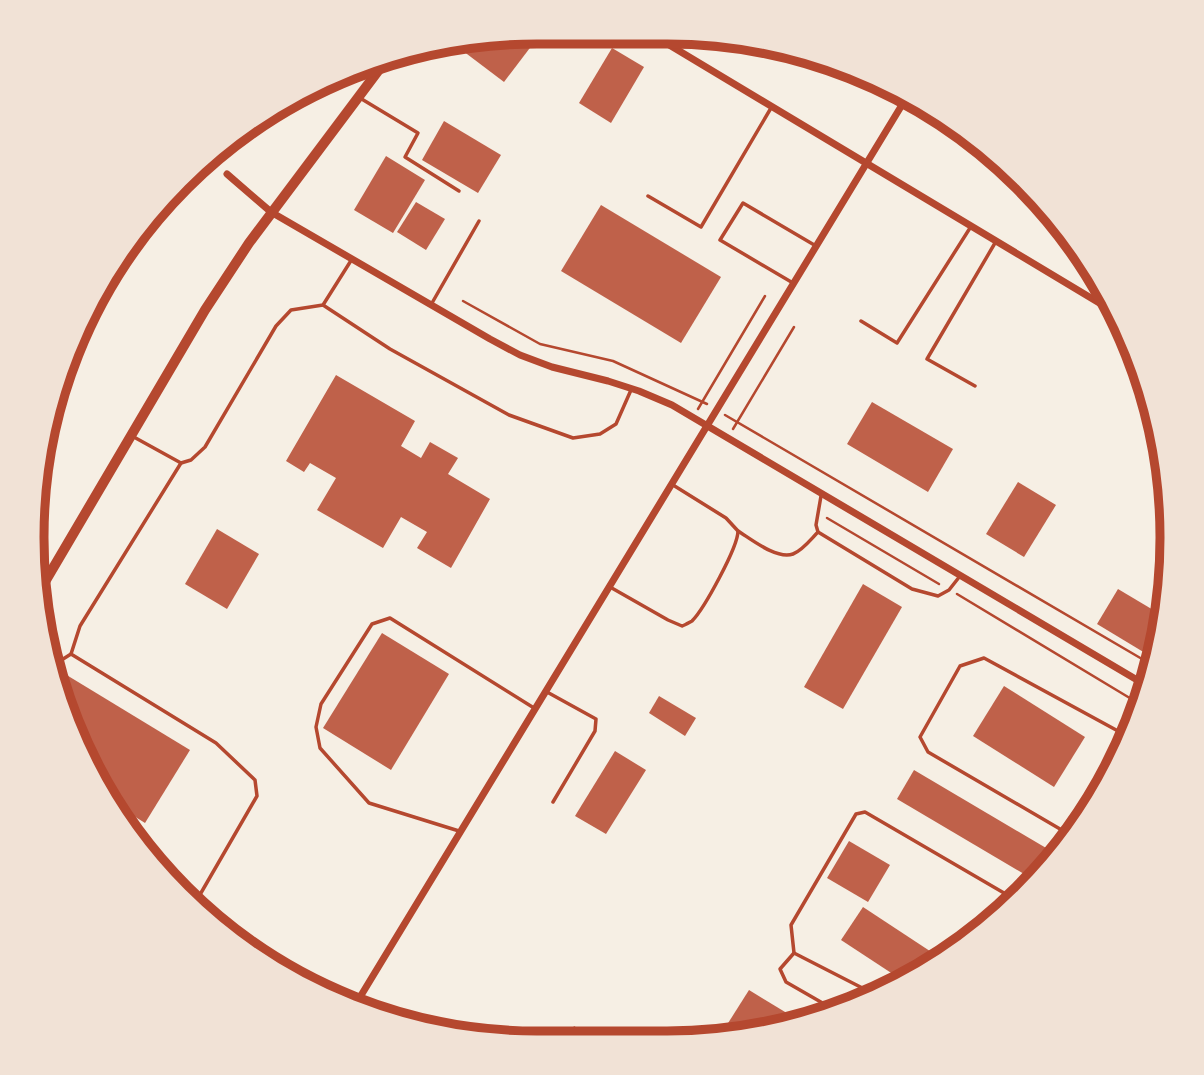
<svg xmlns="http://www.w3.org/2000/svg" width="1204" height="1075" font-family="Commissioner,sans-serif">
  <style>
    .building { fill: #bf614a }
    .lines { fill: none; stroke-linecap: round; stroke-linejoin: round }
    .path { stroke: #b5482f; stroke-width: 2.5 }
    .service { stroke: #b5482f; stroke-width: 3.5 }
    .minor { stroke: #b5482f; stroke-width: 7 }
    .secondary { stroke: #b5482f; stroke-width: 10 }
    .rim { fill: none; stroke: #b5482f; stroke-width: 9 }
  </style>
  <rect width="100%" height="100%" fill="#f6efe4"/>
  <g class="building">
    <polygon points="542,32 504,82 463,51 472,38"/>
    <polygon points="612,48 644,67 611,123 579,103"/>
    <polygon points="444,121 501,155 478,193 422,160"/>
    <polygon points="386,156 425,180 393,233 354,210"/>
    <polygon points="416,202 445,219 426,250 397,232"/>
    <polygon points="601,205 721,277 681,343 561,271"/>
    <polygon points="336,375 415,421 401,446 421,458 430,442 458,458 448,474 490,499 451,568 417,548 427,532 401,517 383,548 317,510 336,478 310,463 304,472 286,461"/>
    <polygon points="872,402 953,449 928,492 847,444"/>
    <polygon points="1018,482 1056,505 1024,557 986,534"/>
    <polygon points="217,529 259,554 227,609 185,584"/>
    <polygon points="863,584 902,607 843,709 804,687"/>
    <polygon points="1118,589 1165,617 1155,659 1097,624"/>
    <polygon points="382,633 449,674 391,770 323,728"/>
    <polygon points="60,671 190,750 145,823 110,801 84,762 54,682"/>
    <polygon points="1004,686 1085,737 1054,787 973,736"/>
    <polygon points="659,696 696,718 685,736 649,713"/>
    <polygon points="615,751 646,770 606,834 575,816"/>
    <polygon points="914,770 1058,855 1036,881 897,799"/>
    <polygon points="849,841 890,865 868,902 827,878"/>
    <polygon points="863,907 942,959 905,982 841,940"/>
    <polygon points="749,990 795,1018 789,1028 718,1039"/>
    <polygon points="574,1026 601,1042 565,1042"/>
  </g>
  <g class="lines">
    <g class="path">
      <polyline points="463,301 540,344 613,361 707,404"/>
      <polyline points="698,409 765,296"/>
      <polyline points="725,415 1154,666"/>
      <polyline points="733,429 794,327"/>
      <polyline points="827,518 939,584"/>
      <polyline points="957,594 1143,706"/>
    </g>
    <g class="service">
      <polyline points="360,98 418,133 405,157 459,191"/>
      <polyline points="648,196 701,227 771,108"/>
      <polyline points="793,283 720,240 743,203 816,246"/>
      <polyline points="432,303 479,221"/>
      <polyline points="323,305 390,349 509,415 573,438 600,434 616,424 631,390"/>
      <polyline points="861,321 897,343 970,228"/>
      <polyline points="975,386 927,359 995,243"/>
      <polyline points="132,436 181,463 191,460 205,447 276,326 291,310 323,305 352,259"/>
      <polyline points="821,496 816,525 818,532 912,589 938,596 949,590 960,576"/>
      <path d="M738,531c13,8 39,29 55,23 10,-4 18,-15 25,-22"/>
      <path d="M610,587l58,33 14,6c3,-1 8,-4 10,-5 12,-12 46,-74 46,-90l-12,-13 -53,-33"/>
      <polyline points="71,654 80,626 181,463"/>
      <polyline points="50,671 52,666 71,654 216,743 255,780 257,796 194,905"/>
      <polyline points="547,692 596,719 595,731 553,802"/>
      <polyline points="1080,825 1124,747"/>
      <polyline points="459,831 369,803 320,748 316,727 321,704 372,624 390,618 534,708"/>
      <polyline points="1072,836 928,752 920,737 960,666 984,658 1129,737"/>
      <polyline points="794,953 791,925 856,814 865,812 1016,900"/>
      <polyline points="833,1009 786,982 780,969 794,953 878,996"/>
      <polyline points="830,1014 833,1009 837,1011"/>
    </g>
    <g class="minor">
      <polyline points="656,37 1121,316"/>
      <polyline points="227,174 271,212 490,339 520,355 552,367 608,381 639,391 672,405 1149,687"/>
      <polyline points="354,1007 908,95"/>
    </g>
    <polyline class="secondary" points="39,592 205,310 249,243 387,59"/>
  </g>
  <path d="M0 0H1204V1075H0ZM537 44H667A493 493 0 0 1 1160 537V538A493 493 0 0 1 667 1031H537A493 493 0 0 1 44 538V537A493 493 0 0 1 537 44Z" fill="#f1e2d6" fill-rule="evenodd"/>
  <path class="rim" d="M537 44H667A493 493 0 0 1 1160 537V538A493 493 0 0 1 667 1031H537A493 493 0 0 1 44 538V537A493 493 0 0 1 537 44Z"/>
</svg>
